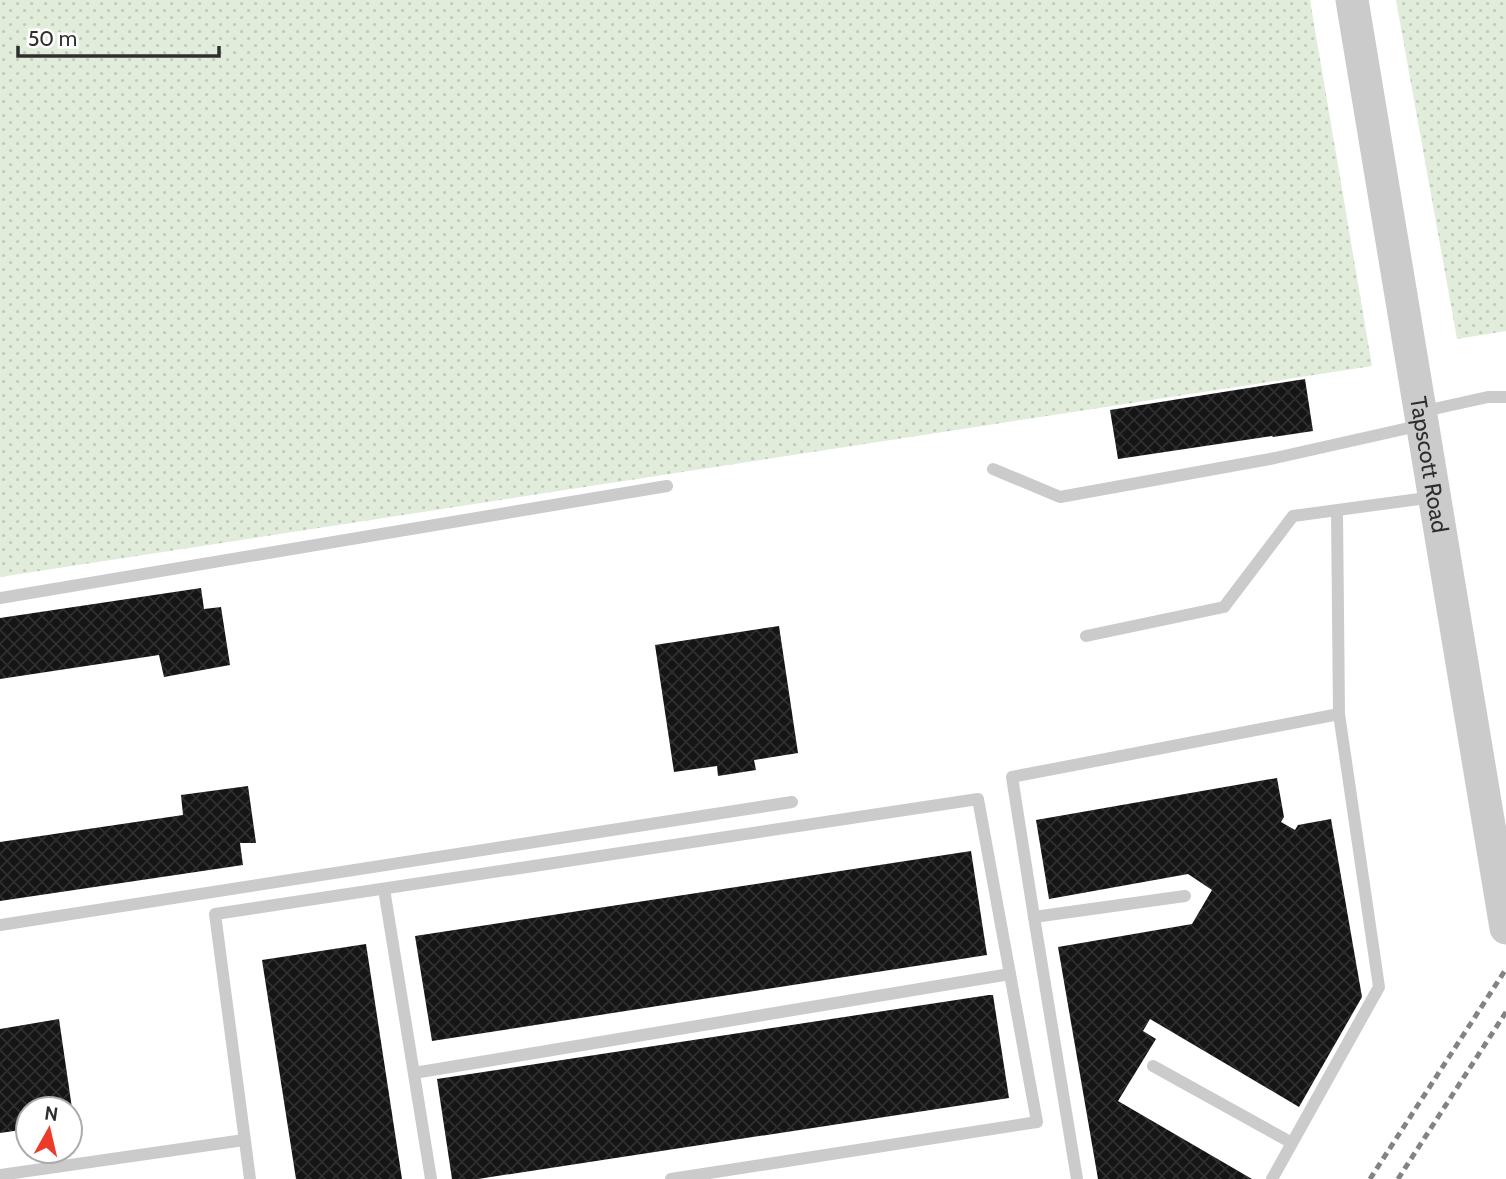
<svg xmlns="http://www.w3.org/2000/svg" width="1506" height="1179" font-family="Cabin,sans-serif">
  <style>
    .grass { fill: url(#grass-dots) }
    .building { fill: url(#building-cross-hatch) }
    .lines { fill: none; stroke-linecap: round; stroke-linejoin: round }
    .service { stroke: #cbcbcb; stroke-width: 12 }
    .tertiary { stroke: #cbcbcb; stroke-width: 33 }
    .rail { stroke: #838383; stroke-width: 5; stroke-dasharray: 7 5; stroke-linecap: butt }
    .labels { text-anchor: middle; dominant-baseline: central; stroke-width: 7; stroke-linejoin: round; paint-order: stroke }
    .street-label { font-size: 23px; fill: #2e2e2e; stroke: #fff }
  </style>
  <defs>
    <pattern id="grass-dots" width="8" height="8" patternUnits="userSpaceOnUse" patternTransform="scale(1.75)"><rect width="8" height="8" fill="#e1ecdb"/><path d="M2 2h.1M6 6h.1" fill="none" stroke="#c1cbbc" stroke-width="1.8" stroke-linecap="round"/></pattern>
    <pattern id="building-cross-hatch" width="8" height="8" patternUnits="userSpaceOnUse" patternTransform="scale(1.75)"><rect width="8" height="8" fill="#151515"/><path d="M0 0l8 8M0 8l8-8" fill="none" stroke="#2f2f2f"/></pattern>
  </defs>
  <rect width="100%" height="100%" fill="#fff"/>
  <g class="grass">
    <polygon points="0,0 1310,0 1372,366 0,577"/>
    <polygon points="1396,0 1506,0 1506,331 1457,339"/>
  </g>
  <g class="building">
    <polygon points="1305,379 1313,431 1273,437 1272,436 1118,459 1110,410"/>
    <polygon points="201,588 204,609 221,607 230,665 164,677 159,655 0,679 0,618"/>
    <polygon points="779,626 798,753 754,760 756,770 718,776 717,766 674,772 655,645"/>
    <polygon points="1277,778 1284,817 1281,822 1295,830 1298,825 1331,819 1362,997 1299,1107 1150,1019 1143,1031 1156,1039 1118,1101 1252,1179 1098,1179 1058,947 1192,924 1212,890 1188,874 1049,899 1036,820"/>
    <polygon points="248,786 256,843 240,843 243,865 0,901 0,842 183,815 181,795"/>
    <polygon points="971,851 987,955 432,1041 415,936"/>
    <polygon points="366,944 402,1179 296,1179 262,960"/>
    <polygon points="989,995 993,995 1009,1098 478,1179 452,1179 437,1079"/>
    <polygon points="59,1019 74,1122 70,1122 70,1109 28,1109 28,1129 0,1133 0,1029"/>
  </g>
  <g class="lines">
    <g class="service">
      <polyline points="1420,412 1488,397 1506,397"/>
      <polyline points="993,469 1060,497 1275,458 1422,425"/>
      <polyline points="0,598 667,486"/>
      <polyline points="1086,636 1224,607 1293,516 1434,497"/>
      <polyline points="384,889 431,1179"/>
      <polyline points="1034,917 1012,777 1339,714"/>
      <polyline points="0,925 792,802"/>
      <polyline points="1153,1066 1292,1143"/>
      <polyline points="414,1073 1010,974"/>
      <polyline points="0,1175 244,1140"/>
      <polyline points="250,1179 215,914 978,799 1037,1122 671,1179"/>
      <polyline points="1077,1179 1034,917 1185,896"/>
      <polyline points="1272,1179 1379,987 1339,714 1337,511"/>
    </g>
    <path class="tertiary" id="s1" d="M1352,0l154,928"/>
    <g class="rail">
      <polyline points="1370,1179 1506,969"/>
      <polyline points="1398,1179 1506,1012"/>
    </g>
  </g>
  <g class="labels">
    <g class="street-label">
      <text stroke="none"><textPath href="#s1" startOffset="471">Tapscott Road</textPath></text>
    </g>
  </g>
  <g transform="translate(49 1130) rotate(8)"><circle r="33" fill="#ffffff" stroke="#ababab" stroke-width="2"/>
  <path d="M0-5L12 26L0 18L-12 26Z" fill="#ec3c29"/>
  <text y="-10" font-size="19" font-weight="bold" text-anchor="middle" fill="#2e2e2e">N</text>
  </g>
  <path d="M18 46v10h201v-10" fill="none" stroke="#2e2e2e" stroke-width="3.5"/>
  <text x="28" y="46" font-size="21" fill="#2e2e2e" stroke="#ffffff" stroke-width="5" paint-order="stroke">50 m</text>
</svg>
